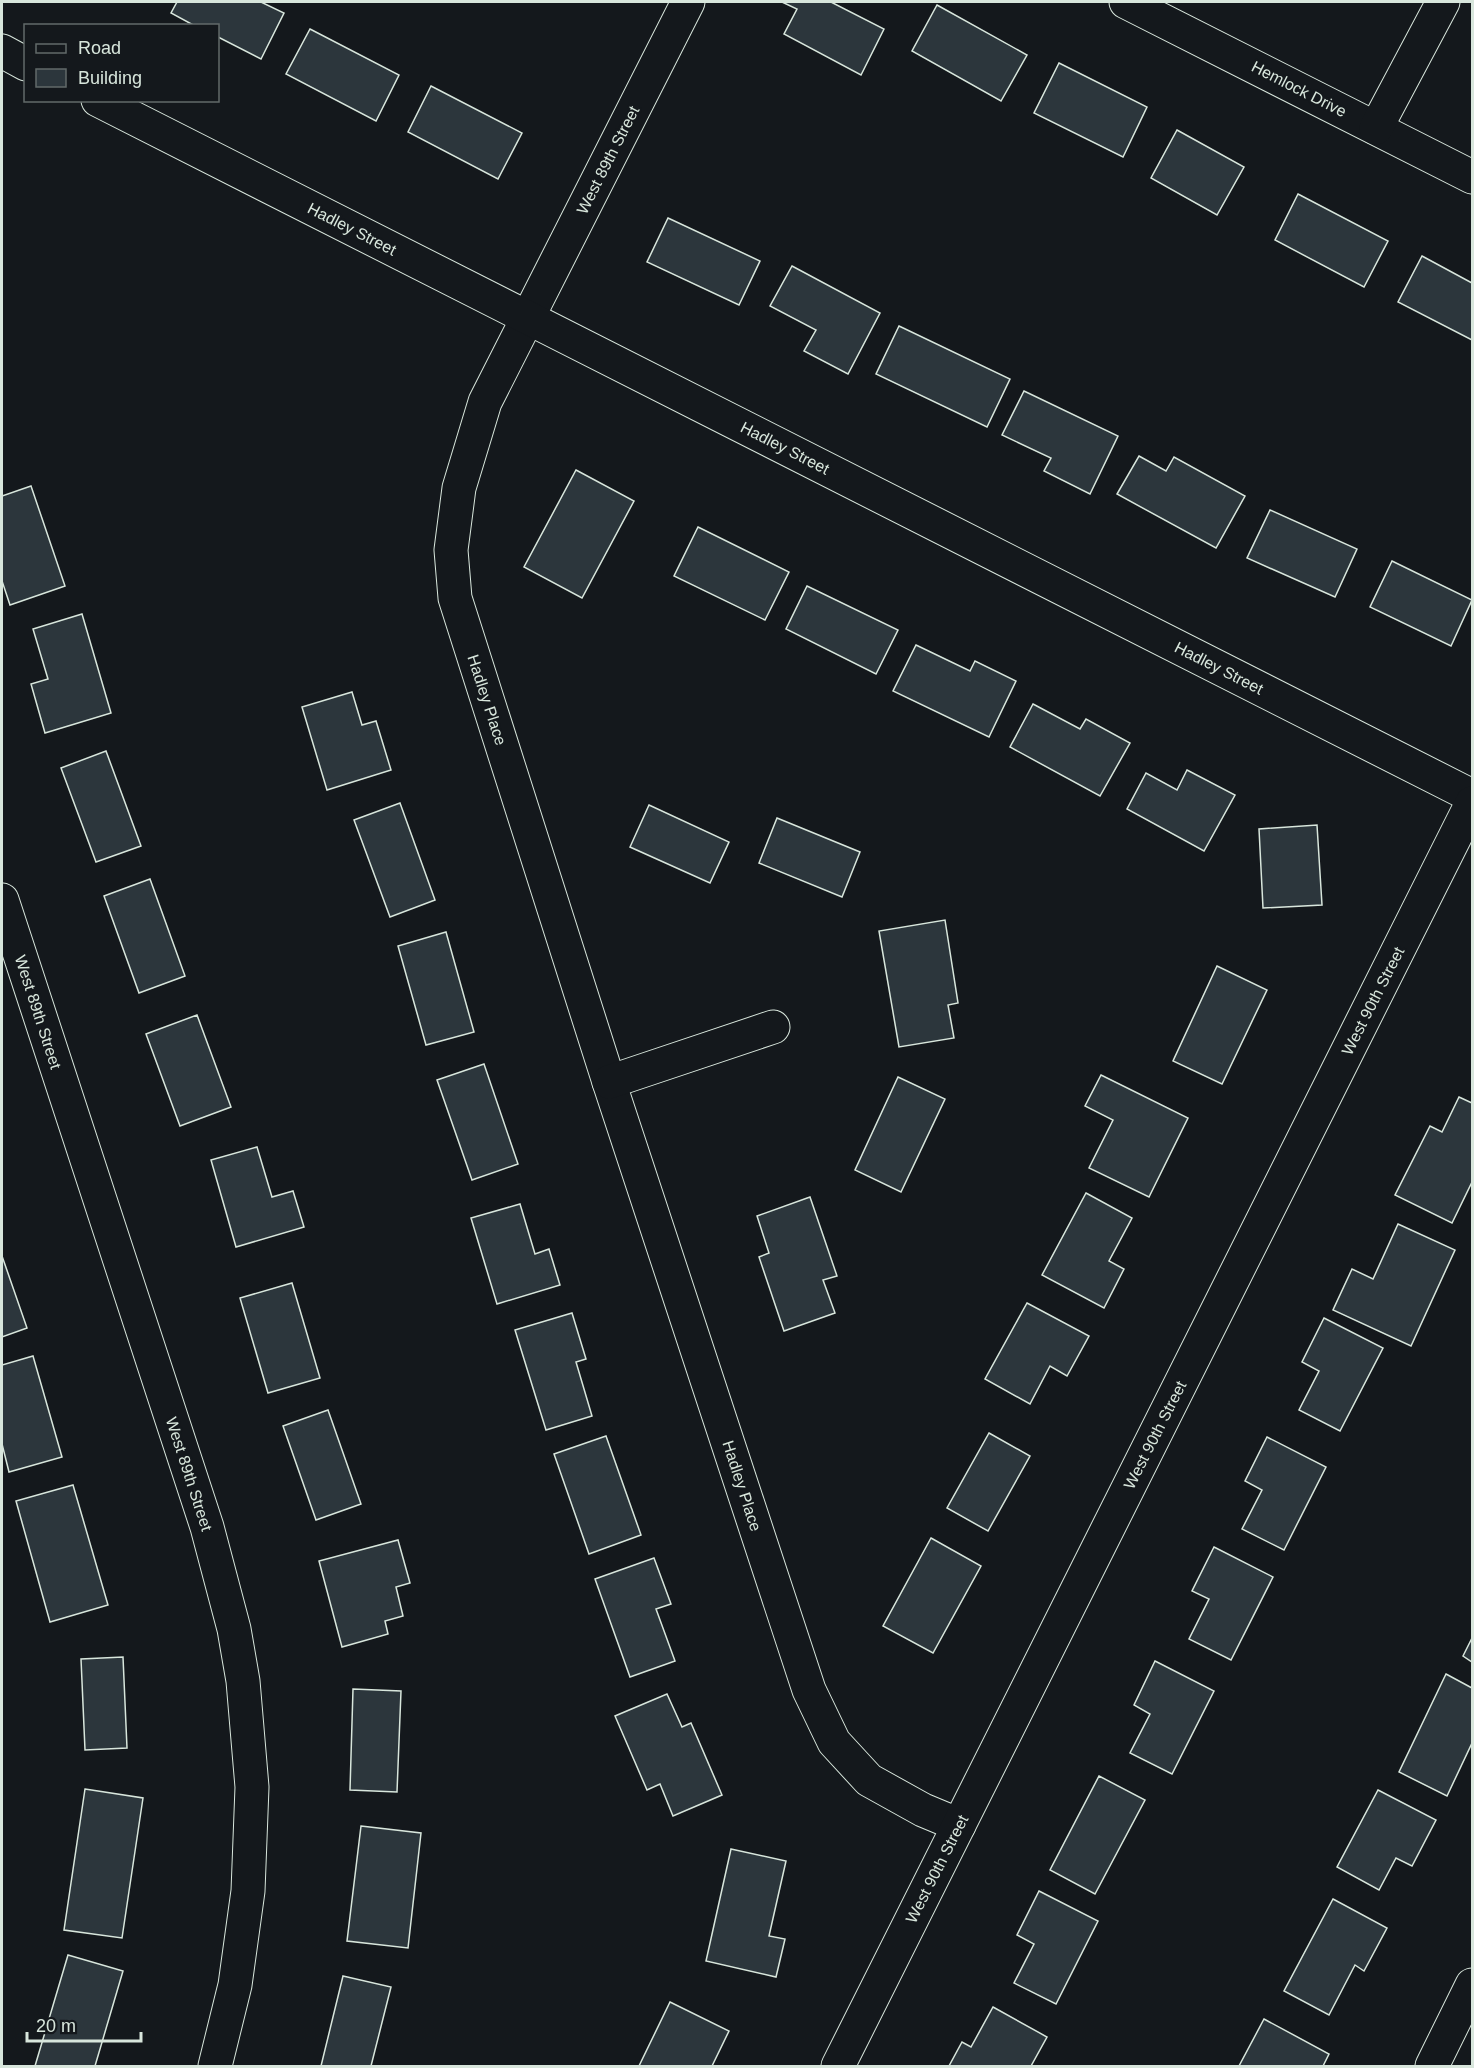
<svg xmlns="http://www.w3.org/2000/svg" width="1474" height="2068" font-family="Arial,sans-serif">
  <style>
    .building { fill: #2c363c; stroke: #d8e6dc; stroke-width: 1.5 }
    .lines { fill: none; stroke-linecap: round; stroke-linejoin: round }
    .street-casing { stroke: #d8e6dc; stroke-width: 35 }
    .street { stroke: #14181c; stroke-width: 33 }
    .labels { text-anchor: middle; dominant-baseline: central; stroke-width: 4.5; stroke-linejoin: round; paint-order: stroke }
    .street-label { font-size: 16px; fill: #d8e6dc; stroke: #14181c }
  </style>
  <rect width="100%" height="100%" fill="#14181c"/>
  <g class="building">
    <polygon points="177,2 261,2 284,13 261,59 218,37 218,26 195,26 171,13"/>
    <polygon points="782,2 831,2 884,29 861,75 784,34 797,9"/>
    <polygon points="937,5 1027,55 1001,101 912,51"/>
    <polygon points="310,29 399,75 376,121 286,74"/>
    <polygon points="1059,63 1147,107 1123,157 1034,113"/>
    <polygon points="431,86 522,133 498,179 408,132"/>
    <polygon points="1177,130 1244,167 1217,215 1151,178"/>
    <polygon points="1298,194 1388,241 1364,287 1275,240"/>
    <polygon points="668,218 760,261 739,305 647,262"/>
    <polygon points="1422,256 1472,283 1472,340 1398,302"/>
    <polygon points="792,266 880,313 848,374 804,351 816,330 770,306"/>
    <polygon points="899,326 1010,379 987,427 876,374"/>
    <polygon points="1024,391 1118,436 1090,494 1044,471 1051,458 1002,435"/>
    <polygon points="1139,456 1166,471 1174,457 1245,496 1216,548 1117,494"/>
    <polygon points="576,470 634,501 582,598 524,567"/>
    <polygon points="31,486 65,586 10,605 2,581 2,496"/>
    <polygon points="1270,510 1357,549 1335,597 1247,558"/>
    <polygon points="698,527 789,572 765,620 674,576"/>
    <polygon points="1392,561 1472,600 1451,646 1370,607"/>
    <polygon points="807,586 898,630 876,674 786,629"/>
    <polygon points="82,614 111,713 45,733 31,684 48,679 33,629"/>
    <polygon points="916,645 970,671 975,661 1016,681 989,737 893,691"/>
    <polygon points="352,692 362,725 376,721 391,770 327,790 302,707"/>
    <polygon points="1033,704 1080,729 1086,719 1130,743 1100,796 1010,747"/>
    <polygon points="106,751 141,846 96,862 61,768"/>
    <polygon points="1187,770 1235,795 1204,851 1127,809 1146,773 1177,790"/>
    <polygon points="400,803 435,900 390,917 354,820"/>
    <polygon points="649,805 729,842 710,883 630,847"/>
    <polygon points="777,818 860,852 842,897 759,863"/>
    <polygon points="1317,825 1322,905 1263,908 1259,829"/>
    <polygon points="150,879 185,976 139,993 104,896"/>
    <polygon points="945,920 958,1003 948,1005 954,1038 899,1047 879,931"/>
    <polygon points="446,932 474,1032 426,1045 398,946"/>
    <polygon points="1217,966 1267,990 1222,1084 1173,1061"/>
    <polygon points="197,1015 231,1107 180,1126 146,1034"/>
    <polygon points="484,1064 518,1164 472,1180 437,1080"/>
    <polygon points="1101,1075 1188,1118 1149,1197 1089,1168 1113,1120 1085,1106"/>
    <polygon points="898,1077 945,1099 901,1192 855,1170"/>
    <polygon points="1459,1097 1472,1103 1472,1182 1452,1223 1395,1195 1430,1126 1442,1132"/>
    <polygon points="257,1147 272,1197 293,1191 304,1227 236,1247 211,1160"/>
    <polygon points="1086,1193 1132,1218 1109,1261 1124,1269 1104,1308 1042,1275"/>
    <polygon points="810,1197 837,1276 823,1280 835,1313 784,1331 759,1257 769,1253 757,1216"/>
    <polygon points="520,1204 535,1254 549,1249 560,1285 497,1304 471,1218"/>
    <polygon points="1398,1224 1455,1250 1411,1346 1333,1310 1352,1269 1373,1279"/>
    <polygon points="2,1256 27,1328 2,1337"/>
    <polygon points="292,1283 320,1378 268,1393 240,1298"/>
    <polygon points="1027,1303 1089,1336 1067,1376 1050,1366 1030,1404 985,1379"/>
    <polygon points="572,1313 586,1359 576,1362 592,1416 546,1430 515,1330"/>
    <polygon points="1324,1318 1383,1348 1340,1431 1299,1410 1319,1371 1302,1362"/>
    <polygon points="33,1356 62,1457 9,1472 2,1444 2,1365"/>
    <polygon points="328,1410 361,1504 316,1520 283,1426"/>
    <polygon points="989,1433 1030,1456 988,1531 947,1508"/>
    <polygon points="606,1436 641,1535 589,1554 554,1454"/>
    <polygon points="1267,1437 1326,1467 1284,1550 1242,1529 1262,1490 1245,1481"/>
    <polygon points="73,1485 108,1605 50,1622 16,1501"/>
    <polygon points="931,1538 981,1566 933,1653 883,1626"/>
    <polygon points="398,1540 410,1583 396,1587 403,1616 385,1621 388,1634 342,1647 319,1561"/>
    <polygon points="1214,1547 1273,1577 1231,1660 1189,1639 1209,1599 1192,1591"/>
    <polygon points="654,1558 671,1604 656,1609 675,1661 630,1677 595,1579"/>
    <polygon points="1472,1638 1472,1662 1463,1656"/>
    <polygon points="123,1657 127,1748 85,1750 81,1659"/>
    <polygon points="1155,1661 1214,1691 1172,1774 1130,1753 1150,1714 1134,1705"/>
    <polygon points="1446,1674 1472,1688 1472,1743 1447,1796 1399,1772"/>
    <polygon points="353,1689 401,1691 397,1792 350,1790"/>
    <polygon points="667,1694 682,1727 691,1723 722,1795 673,1816 660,1784 647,1790 615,1716"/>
    <polygon points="1099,1776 1145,1800 1095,1894 1050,1870"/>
    <polygon points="85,1789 143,1798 122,1938 64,1930"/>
    <polygon points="1378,1790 1436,1820 1412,1866 1396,1858 1379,1890 1337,1867"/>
    <polygon points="361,1826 421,1833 408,1948 347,1941"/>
    <polygon points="731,1849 786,1861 769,1936 785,1939 776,1977 706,1961"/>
    <polygon points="1039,1891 1098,1921 1056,2004 1014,1983 1034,1944 1017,1935"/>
    <polygon points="1333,1899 1387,1928 1364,1971 1355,1965 1329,2015 1284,1991"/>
    <polygon points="68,1955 123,1971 95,2066 35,2066"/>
    <polygon points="343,1976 391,1987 371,2066 321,2066"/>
    <polygon points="670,2002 729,2031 712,2066 639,2066"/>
    <polygon points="993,2007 1047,2037 1031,2066 949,2066 962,2042 971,2047"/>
    <polygon points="1264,2019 1329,2054 1323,2066 1239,2066"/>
  </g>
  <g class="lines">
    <g class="street-casing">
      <g id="street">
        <polyline points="688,2 485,402 459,488 451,550 455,598 609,1082 809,1690 834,1742 869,1780 923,1810 959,1825"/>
        <polyline points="1126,2 1472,177"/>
        <polyline points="2,51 26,64"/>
        <polyline points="98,100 1472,796"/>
        <polyline points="1376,128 1443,2"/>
        <polyline points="2,900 207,1527 234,1629 243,1681 252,1787 248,1891 235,1985 215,2066"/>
        <polyline points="609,1082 773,1027"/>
        <polyline points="838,2066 1472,803"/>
        <polyline points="1432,2066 1472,1985"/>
      </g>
    </g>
    <use href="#street" class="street"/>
  </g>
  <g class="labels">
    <g class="street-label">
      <text transform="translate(1299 89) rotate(27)">Hemlock Drive</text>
      <text transform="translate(608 160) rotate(-63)">West 89th Street</text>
      <text transform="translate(352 229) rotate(27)">Hadley Street</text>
      <text transform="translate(785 448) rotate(27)">Hadley Street</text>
      <text transform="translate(1219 668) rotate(27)">Hadley Street</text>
      <text transform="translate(487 700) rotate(72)">Hadley Place</text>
      <text transform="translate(1373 1001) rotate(-63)">West 90th Street</text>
      <text transform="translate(38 1012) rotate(72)">West 89th Street</text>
      <text transform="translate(1155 1435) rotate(-63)">West 90th Street</text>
      <text transform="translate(189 1474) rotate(72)">West 89th Street</text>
      <text transform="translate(742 1486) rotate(72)">Hadley Place</text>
      <text transform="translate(937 1869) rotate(-63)">West 90th Street</text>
    </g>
  </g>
  <rect width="1474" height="2068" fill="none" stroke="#d8e6dc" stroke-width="6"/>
  <rect x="24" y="24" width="195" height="78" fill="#14181c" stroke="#626a69" stroke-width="1.5"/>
  <rect x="36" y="44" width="30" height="9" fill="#14181c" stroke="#626a69" stroke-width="1.5"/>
  <text x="78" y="54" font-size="18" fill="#d8e6dc">Road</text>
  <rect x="36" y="69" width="30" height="18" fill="#2c363c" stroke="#626a69" stroke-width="1.5"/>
  <text x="78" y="84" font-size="18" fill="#d8e6dc">Building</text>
  <path d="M27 2032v9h114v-9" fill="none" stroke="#d8e6dc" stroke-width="3"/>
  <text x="36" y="2032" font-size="18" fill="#d8e6dc" stroke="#14181c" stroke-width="4.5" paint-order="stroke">20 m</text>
</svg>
